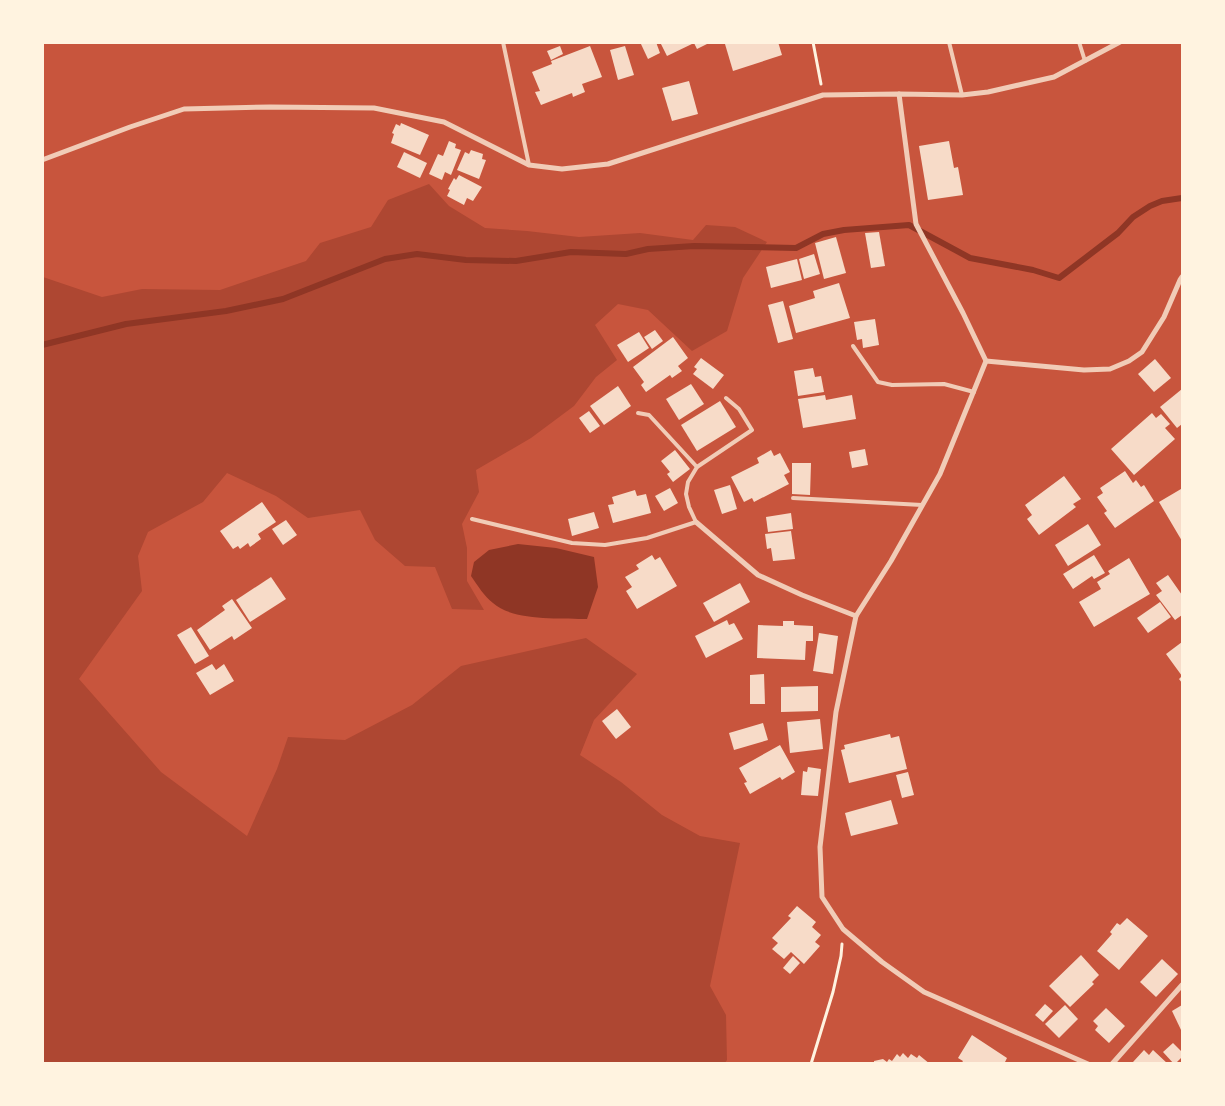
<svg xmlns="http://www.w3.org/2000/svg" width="1225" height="1106" font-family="Mulish,sans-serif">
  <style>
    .green { fill: #ae4732 }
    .water { fill: #8f3625 }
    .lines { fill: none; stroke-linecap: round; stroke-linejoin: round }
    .stream { stroke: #8f3625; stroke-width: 6 }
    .building { fill: #f7dbc8 }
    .path { stroke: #fff3e0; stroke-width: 3 }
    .service { stroke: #f1ccb7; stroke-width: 4 }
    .minor { stroke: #f1ccb7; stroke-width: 5 }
  </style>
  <rect width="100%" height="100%" fill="#c8553d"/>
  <polygon class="green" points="429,184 449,206 485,228 527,231 579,237 640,233 693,240 706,225 735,227 767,242 743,278 727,331 692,351 648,310 618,304 595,325 617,360 596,377 574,406 531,438 476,470 479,492 462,524 467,548 467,581 484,610 452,609 435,567 405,566 375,540 360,510 308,518 276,496 227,473 203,502 148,532 138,556 142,591 79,679 161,772 247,836 277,769 288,737 345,740 412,705 461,666 586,638 637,674 594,720 580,755 621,782 662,815 700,836 740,843 710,986 726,1015 727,1060 724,1064 43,1063 43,277 102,297 142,289 220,290 306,261 320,243 371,227 388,200"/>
  <path class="water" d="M518,544l38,4 38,9 4,30 -11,32c-26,-1 -75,2 -94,-16 -9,-7 -15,-17 -22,-27l3,-14 15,-12z"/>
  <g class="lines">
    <polyline class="stream" points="42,345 126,324 226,311 283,299 385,259 417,254 466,260 516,261 571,252 626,254 648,249 694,246 796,248 823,234 844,230 909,225 970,258 1033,270 1059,278 1118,233 1133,217 1150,206 1162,201 1182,198"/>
  </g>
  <g class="building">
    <polygon points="640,42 656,42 660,53 648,59"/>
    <polygon points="660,42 711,42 697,49 694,43 667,56"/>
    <polygon points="731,42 778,42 782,55 733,71 725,44"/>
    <polygon points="560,46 563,54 551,60 547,51"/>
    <polygon points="590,46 602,77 582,84 585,92 573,97 572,93 541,105 535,92 540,91 532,72 552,64 551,61"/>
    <polygon points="625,46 634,75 618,80 610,50"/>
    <polygon points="689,81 698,114 672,121 662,88"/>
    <polygon points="401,123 429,135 420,155 391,143 394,134 392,133 396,124 400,126"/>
    <polygon points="449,141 456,144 455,148 461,150 451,175 445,172 442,180 429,174 438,154 443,156"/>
    <polygon points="949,141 954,168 958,167 963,195 928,200 919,146"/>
    <polygon points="471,150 483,154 482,159 486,160 479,179 457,170 465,152 469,154"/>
    <polygon points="404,152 427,163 420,178 397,167"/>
    <polygon points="459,175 482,187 473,201 467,198 464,205 447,196 450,190 448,189 454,178 456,180"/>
    <polygon points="879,232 885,266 871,268 865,233"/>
    <polygon points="836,237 846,273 824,279 815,243"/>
    <polygon points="814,254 820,274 804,279 799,259"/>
    <polygon points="797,259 802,280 771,288 766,267"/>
    <polygon points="839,283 850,318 796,333 789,306 815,298 813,291"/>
    <polygon points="783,301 793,339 778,343 768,305"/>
    <polygon points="875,319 879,345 863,348 862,339 857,340 854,322"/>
    <polygon points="655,330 663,341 652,349 644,337"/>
    <polygon points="639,332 649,348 628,362 617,345"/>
    <polygon points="673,337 688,358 678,366 682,371 672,378 670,375 646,392 641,385 644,382 633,367"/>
    <polygon points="701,358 724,375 713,389 693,374 697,369 694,367"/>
    <polygon points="1155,359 1171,378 1154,392 1138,374"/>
    <polygon points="813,368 815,377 821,376 824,392 798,396 794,371"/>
    <polygon points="691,384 704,404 679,420 666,399"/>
    <polygon points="618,386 631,406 604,425 590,406"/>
    <polygon points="1182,389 1182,424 1177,428 1160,407"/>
    <polygon points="825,395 826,400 852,395 856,419 803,428 798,399"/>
    <polygon points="720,401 736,427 697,451 681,425"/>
    <polygon points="589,411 600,426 590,433 579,418"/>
    <polygon points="1152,413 1156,418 1161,414 1170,424 1165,428 1175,439 1134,475 1111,449"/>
    <polygon points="865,449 868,465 852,468 849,452"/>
    <polygon points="675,450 690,469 673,482 667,474 670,472 661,461"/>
    <polygon points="771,450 774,456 780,453 790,472 784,475 789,484 754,502 752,498 744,502 731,477 759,463 757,458"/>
    <polygon points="792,463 811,463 810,495 792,494"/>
    <polygon points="1125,471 1133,483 1136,480 1141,487 1144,485 1154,501 1115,528 1104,513 1107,511 1097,497 1103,493 1100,488"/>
    <polygon points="1064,476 1081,499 1073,504 1076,507 1039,535 1027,519 1032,515 1025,505"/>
    <polygon points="730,485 737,509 722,514 714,490"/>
    <polygon points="670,488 678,503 664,511 655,496"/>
    <polygon points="1181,489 1182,491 1182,541 1159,502"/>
    <polygon points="635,490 637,496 646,494 651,513 613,523 608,505 614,504 612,497"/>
    <polygon points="262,502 276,522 258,534 261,539 250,547 248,543 240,549 238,546 233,549 220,531"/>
    <polygon points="594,512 599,528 572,536 568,519"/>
    <polygon points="791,513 793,529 768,532 766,517"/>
    <polygon points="286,520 297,535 283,545 272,529"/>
    <polygon points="1088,524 1101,545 1068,566 1055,545"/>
    <polygon points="791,531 795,559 773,561 771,548 767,549 765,534"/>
    <polygon points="652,555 655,560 660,557 677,586 637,609 626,591 632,587 625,577 639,569 636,565"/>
    <polygon points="1094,555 1105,573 1094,579 1092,576 1073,589 1063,574"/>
    <polygon points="1129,558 1150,594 1094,627 1079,602 1101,589 1097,582 1110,574 1108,571"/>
    <polygon points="1168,575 1182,595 1182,615 1175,620 1156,595 1162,591 1156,583"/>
    <polygon points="271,577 286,599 250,622 236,600"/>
    <polygon points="740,583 750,602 714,622 703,603"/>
    <polygon points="232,599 252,628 234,640 232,636 210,650 197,630 225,610 222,606"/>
    <polygon points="1160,602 1171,617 1148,633 1137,618"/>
    <polygon points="727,620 729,625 734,623 743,639 706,658 695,636"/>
    <polygon points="783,621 794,621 794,625 813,626 813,641 806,641 805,660 757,658 758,625 783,626"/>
    <polygon points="191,627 209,656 195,664 177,635"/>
    <polygon points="819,633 838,636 833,674 813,671"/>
    <polygon points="1182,642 1182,683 1179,679 1182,676 1166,654"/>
    <polygon points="212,664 216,670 224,664 234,681 210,695 196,673"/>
    <polygon points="764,674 765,704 750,704 750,675"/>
    <polygon points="818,686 818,711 781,712 781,687"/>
    <polygon points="617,709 631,727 616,739 602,721"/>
    <polygon points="820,719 823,749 790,753 787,722"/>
    <polygon points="763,723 768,740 734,750 729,733"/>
    <polygon points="890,734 891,738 899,736 907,769 849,783 841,750 845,749 844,745"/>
    <polygon points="780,745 795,772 782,780 780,777 750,794 744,783 747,782 739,768"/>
    <polygon points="808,767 821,769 818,796 801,795 803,771 807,772"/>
    <polygon points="908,772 914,795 902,798 896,775"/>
    <polygon points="891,800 898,824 851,836 845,813"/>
    <polygon points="797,906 816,922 812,927 821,935 815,942 820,946 804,964 791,952 784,959 772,949 778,943 772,938 791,918 788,916"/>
    <polygon points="1127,918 1148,936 1119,970 1097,951 1112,934 1110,932 1117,923 1120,925"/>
    <polygon points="1081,955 1099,975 1092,982 1094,984 1070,1007 1049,986"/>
    <polygon points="793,956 800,963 790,974 783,968"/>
    <polygon points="1162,959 1178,974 1156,997 1140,982"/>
    <polygon points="1045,1004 1053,1011 1043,1022 1035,1015"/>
    <polygon points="1065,1005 1078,1019 1059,1038 1045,1024"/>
    <polygon points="1182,1005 1182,1032 1172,1011"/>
    <polygon points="1106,1008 1125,1026 1109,1043 1095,1030 1098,1026 1093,1021"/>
    <polygon points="972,1035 1007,1058 1004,1064 961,1064 963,1061 958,1058"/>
    <polygon points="1173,1043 1182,1052 1182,1057 1175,1064 1174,1064 1163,1052"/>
    <polygon points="1144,1050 1149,1055 1153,1050 1168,1064 1135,1064 1133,1062"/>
    <polygon points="903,1053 908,1058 911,1054 917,1058 919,1055 930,1064 874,1064 874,1061 883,1059 887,1062 889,1059 892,1061 897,1054 900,1057"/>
  </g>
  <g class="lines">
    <g class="path">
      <polyline points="813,42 821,84"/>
      <polyline points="811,1064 833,992 841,956 842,944"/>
    </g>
    <g class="service">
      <polyline points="503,42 529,165"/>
      <polyline points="949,42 962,95"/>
      <polyline points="1079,42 1085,61"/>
      <polyline points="853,346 878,382 892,385 944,384 974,392"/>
      <polyline points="638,413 649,415 697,467"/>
      <polyline points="793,498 922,505"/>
      <polyline points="472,519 572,543 605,545 647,538 696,522 689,507 686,494 688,482 697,467 752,430 739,409 726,398"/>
    </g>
    <g class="minor">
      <polyline points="899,94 916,224 963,313 986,361 940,474 891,561 856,616 836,712 820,847 822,897 843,929 882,962 924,992 1088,1064"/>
      <polyline points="42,160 130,127 184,109 270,107 374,108 444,122 529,165 562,169 608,164 823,95 899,94 962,95 988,92 1054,77 1120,42"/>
      <polyline points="986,361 1084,370 1110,369 1129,361 1142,352 1164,317 1180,280 1182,277"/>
      <polyline points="696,522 758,575 802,595 856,616"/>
      <polyline points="1112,1064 1182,985"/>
    </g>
  </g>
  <rect width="1225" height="1106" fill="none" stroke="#fff3e0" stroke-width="88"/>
</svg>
